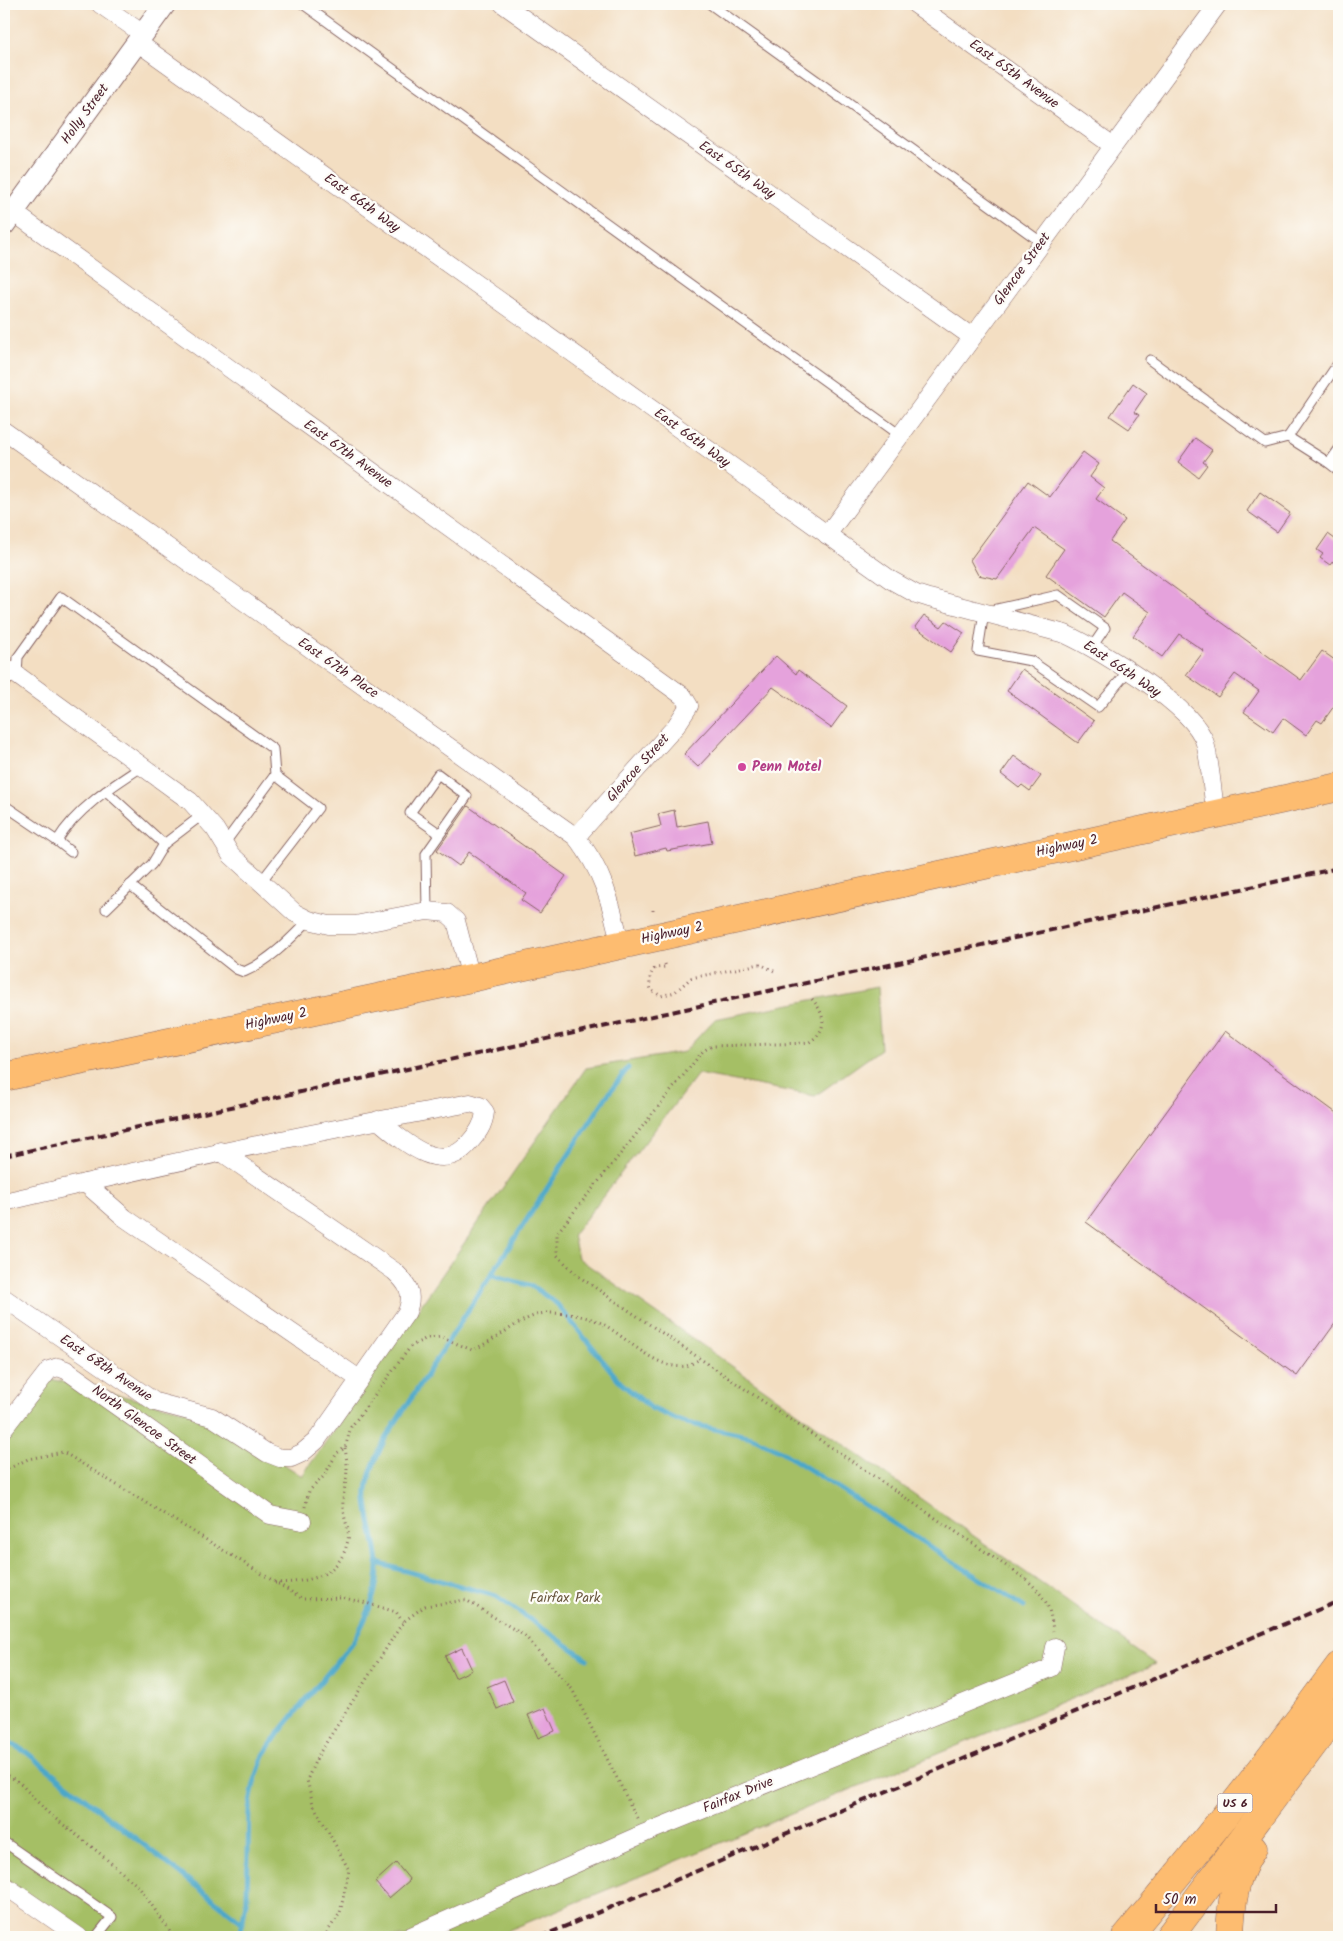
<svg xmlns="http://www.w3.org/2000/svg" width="1343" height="1941" font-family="Kalam,sans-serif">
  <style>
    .green { fill: #a5bf65; stroke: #786f48 }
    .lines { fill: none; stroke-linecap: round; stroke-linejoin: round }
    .stream { stroke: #4ba7c9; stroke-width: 5 }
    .building { fill: #e5a2dc }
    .service-casing { stroke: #856260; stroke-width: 11 }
    .minor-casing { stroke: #856260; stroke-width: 19 }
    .tertiary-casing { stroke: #856260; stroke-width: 23 }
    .primary-casing { stroke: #856260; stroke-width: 29 }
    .trunk-casing { stroke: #856260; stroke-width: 29 }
    .path { stroke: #856260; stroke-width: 3; stroke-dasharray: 1 4; stroke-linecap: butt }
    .service { stroke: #fff; stroke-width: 9 }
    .minor { stroke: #fff; stroke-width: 18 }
    .tertiary { stroke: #fff; stroke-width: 21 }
    .primary { stroke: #fdbc6f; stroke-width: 28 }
    .trunk { stroke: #fdbc6f; stroke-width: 28 }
    .rail { stroke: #4a1f2b; stroke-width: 4; stroke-dasharray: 8 4; stroke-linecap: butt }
    .hotel-dot { fill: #d1479c; stroke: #fdfcf7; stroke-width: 2 }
    .labels { text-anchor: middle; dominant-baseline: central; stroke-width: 4.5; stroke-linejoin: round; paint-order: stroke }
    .shield { fill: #fdfcf7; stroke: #806168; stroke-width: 1 }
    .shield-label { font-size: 12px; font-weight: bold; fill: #4a1f2b }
    .street-label { font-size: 14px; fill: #4a1f2b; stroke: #fdfcf7 }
    .hotel-label { font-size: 14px; font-weight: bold; fill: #b23c85; stroke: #fdfcf7; text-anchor: start }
    .park-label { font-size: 14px; fill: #6a573f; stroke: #fdfcf7 }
  </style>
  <rect width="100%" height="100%" fill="#fdfcf7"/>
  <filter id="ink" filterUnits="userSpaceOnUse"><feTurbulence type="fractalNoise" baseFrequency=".02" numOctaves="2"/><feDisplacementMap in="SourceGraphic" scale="10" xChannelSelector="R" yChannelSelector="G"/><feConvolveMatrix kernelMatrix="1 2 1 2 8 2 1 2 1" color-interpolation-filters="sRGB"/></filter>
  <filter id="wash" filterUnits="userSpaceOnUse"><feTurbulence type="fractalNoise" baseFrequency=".0096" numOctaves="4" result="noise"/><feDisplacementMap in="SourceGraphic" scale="20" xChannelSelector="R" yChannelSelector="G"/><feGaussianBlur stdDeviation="1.12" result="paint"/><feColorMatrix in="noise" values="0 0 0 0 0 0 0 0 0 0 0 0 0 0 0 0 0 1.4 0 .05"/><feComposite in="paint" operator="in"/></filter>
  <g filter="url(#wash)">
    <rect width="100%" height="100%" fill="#f3dec2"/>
    <polygon class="green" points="877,987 881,1049 815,1096 698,1074 573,1235 578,1258 1156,1664 492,1937 79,1937 4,1885 4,1428 42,1377 212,1417 302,1476 586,1068 684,1052 715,1019"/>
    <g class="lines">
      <g class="stream">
        <polyline points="492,1275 532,1286 557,1304 621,1383 651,1408 682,1422 752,1437 779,1450 1024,1607"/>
        <polyline points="377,1563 496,1596 587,1659"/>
        <polyline points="4,1740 26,1752 243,1923"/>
        <path d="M240,1937l7,-40 2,-88 5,-26 10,-28 14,-21 75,-92c13,-22 25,-50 25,-76 -1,-22 -9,-43 -11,-65 -2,-22 9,-43 18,-62l221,-342 22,-29"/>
      </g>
    </g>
    <g id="blocks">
      <g class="building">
        <polygon points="1133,383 1147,393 1134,412 1139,415 1129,429 1110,416"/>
        <polygon points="1195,438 1212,450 1203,462 1207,465 1198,477 1178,462"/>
        <polygon points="1083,452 1099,464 1090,477 1104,488 1096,499 1125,520 1110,541 1301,680 1322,651 1339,663 1339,699 1322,723 1317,720 1306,735 1283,718 1273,732 1244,712 1259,691 1235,674 1218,697 1186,675 1204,651 1179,634 1162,657 1133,636 1150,612 1122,592 1104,617 1046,575 1064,549 1034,528 997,579 978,575 970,560 1028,481 1050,497"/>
        <polygon points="1260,492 1290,513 1277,532 1247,511"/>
        <polygon points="1328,534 1339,542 1339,566 1333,561 1330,565 1320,558 1323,554 1317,550"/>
        <polygon points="924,615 941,627 946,621 964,633 951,652 915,627"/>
        <polygon points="776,656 796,674 798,670 847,706 831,728 773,687 698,767 684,754"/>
        <polygon points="1022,669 1094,721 1078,743 1007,691"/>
        <polygon points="1014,756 1041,776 1030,791 1022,785 1019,788 1001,774"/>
        <polygon points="468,806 566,876 540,913 521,900 526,893 469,852 459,866 437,850"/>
        <polygon points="674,810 677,827 708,821 712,843 667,851 666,848 635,856 629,834 661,826 658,814"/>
        <polygon points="1225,1031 1339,1115 1339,1318 1297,1376 1086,1222"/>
        <polygon points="462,1648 472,1670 455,1678 445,1656"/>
        <polygon points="504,1680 513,1702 497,1709 487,1687"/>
        <polygon points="545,1708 555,1731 538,1738 528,1715"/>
        <polygon points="396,1863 410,1880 389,1898 375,1882"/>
      </g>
    </g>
  </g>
  <g filter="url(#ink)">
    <use href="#blocks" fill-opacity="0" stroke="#856260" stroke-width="1"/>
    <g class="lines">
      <g class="service-casing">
        <g id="service">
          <polyline points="303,4 900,435"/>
          <polyline points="710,4 1041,242"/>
          <polyline points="1150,360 1265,443 1288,437 1329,463"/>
          <polyline points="1288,437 1339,362"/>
          <polyline points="1339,449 1329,463 1339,471"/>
          <polyline points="1092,647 1105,628 1058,595 984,612 978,651 1031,661 1098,707 1128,671"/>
          <polyline points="17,675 18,657 61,597 273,749 275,775"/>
          <polyline points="4,685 13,672"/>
          <polyline points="106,791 164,844"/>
          <path d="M4,805l53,36c19,-32 55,-55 86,-75"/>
          <polyline points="57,841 71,852"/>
          <polyline points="224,844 275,775 318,808 260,883"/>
          <path d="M130,885l106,84 8,3c27,-12 45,-32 65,-52"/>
          <polyline points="106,909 152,864 164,844 202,815"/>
          <polyline points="427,911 426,854 467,796 438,774 410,813 440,834"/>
          <polyline points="4,1842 112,1917 96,1937"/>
        </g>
      </g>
      <g class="minor-casing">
        <g id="minor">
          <polyline points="100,4 143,34"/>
          <polyline points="503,4 972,337"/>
          <polyline points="915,4 1112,145"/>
          <path d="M137,42l754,538 25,14 13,4 136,36c35,16 130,73 140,109 6,23 7,49 11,73"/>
          <polyline points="13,212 683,696 689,706 676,726 576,837"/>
          <path d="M4,431l572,406c26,32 36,67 44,107"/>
          <polyline points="827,535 1218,4"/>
          <polyline points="10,670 190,801 215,829 231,855 295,913 309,920 329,925 355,925 427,911 447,913 456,921 471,978"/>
          <path d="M85,1183c128,-30 256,-56 385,-80l10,3 5,6c-1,13 -8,22 -16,31 -29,34 -67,-3 -91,-23"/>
          <polyline points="4,1202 85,1183 125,1218 359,1379"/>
          <path d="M4,1298l151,104 57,15 55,36 13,5h11l11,-5 14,-12 13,-18 78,-111c7,-19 1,-28 -13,-41l-174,-120"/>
          <polyline points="4,1428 49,1370 58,1367 66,1370 270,1515 302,1521"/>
          <polyline points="4,1885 79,1937"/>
          <polyline points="409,1937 645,1833 1051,1668 1055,1647"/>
        </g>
      </g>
      <g class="tertiary-casing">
        <polyline id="tertiary" points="4,225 165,4"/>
      </g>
      <g class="primary-casing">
        <polyline id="primary" points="4,1077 471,978 1339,787"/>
      </g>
      <g class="trunk-casing">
        <g id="trunk">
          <path d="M1126,1937c74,-88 145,-178 213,-271"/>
          <polyline points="1169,1937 1339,1710"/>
          <path d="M1230,1937c1,-32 4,-61 23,-89"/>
        </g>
      </g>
      <g class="path">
        <polyline points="653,910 653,912"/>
        <path d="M665,964l1,3 -11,1c-6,7 -6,13 -4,22l10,6 14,-4 16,-14 69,-14 16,8"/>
        <path d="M812,999c14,16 16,32 -4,44l-96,3 -9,5 -146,182v22l21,21 449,304c19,18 23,25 26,51"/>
        <polyline points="4,1471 28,1459 63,1452 303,1599 343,1598 363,1602 396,1612 403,1622"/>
        <path d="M305,1507l4,-16 15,-15 13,-23 8,-5 6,-21 60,-81 16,-8 14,-1 31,13c24,-9 52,-36 75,-37 18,0 39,2 56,11 23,13 54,47 83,42 4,-1 10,-5 14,-7"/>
        <path d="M275,1583c33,-1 65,-5 73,-43 2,-9 -4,-21 -5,-31 -1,-14 4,-28 4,-42 0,-6 -1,-13 -2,-19"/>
        <polyline points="4,1773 20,1783 47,1812 97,1851 139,1887 174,1937"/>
        <polyline points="324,1937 340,1913 349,1870 313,1804 307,1780 317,1757 403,1622 425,1606 466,1600 525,1636 572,1689 638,1820"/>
      </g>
      <use href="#service" class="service"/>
      <use href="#minor" class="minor"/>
      <use href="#tertiary" class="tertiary"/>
      <use href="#primary" class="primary"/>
      <use href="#trunk" class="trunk"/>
      <g class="rail">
        <polyline points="4,1156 1339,868"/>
        <polyline points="540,1937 1339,1601"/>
      </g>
    </g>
  </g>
  <circle class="hotel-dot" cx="742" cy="767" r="5"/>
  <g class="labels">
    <rect class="shield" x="1217.5" y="1793.5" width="35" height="19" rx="4"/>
    <g class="shield-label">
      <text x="1235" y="1803">US 6</text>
    </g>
    <g class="street-label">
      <text transform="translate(1014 74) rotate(36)">East 65th Avenue</text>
      <text transform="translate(85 114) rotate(-54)">Holly Street</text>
      <text transform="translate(737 170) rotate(35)">East 65th Way</text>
      <text transform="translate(362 203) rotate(36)">East 66th Way</text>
      <text transform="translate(1022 269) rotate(-54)">Glencoe Street</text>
      <text transform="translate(692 438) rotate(36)">East 66th Way</text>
      <text transform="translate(348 454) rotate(36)">East 67th Avenue</text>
      <text transform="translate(338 668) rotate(35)">East 67th Place</text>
      <text transform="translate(1122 669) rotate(34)">East 66th Way</text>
      <text transform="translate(638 768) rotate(-48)">Glencoe Street</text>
      <text transform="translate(1067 846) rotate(-12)">Highway 2</text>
      <text transform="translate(672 933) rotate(-12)">Highway 2</text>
      <text transform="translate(276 1019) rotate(-12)">Highway 2</text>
      <text transform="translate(106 1368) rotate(34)">East 68th Avenue</text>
      <text transform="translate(144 1425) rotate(36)">North Glencoe Street</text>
      <text transform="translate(738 1795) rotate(-22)">Fairfax Drive</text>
    </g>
    <g class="hotel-label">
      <text x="752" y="767">Penn Motel</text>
    </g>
    <g class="park-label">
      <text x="565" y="1598">Fairfax Park</text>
    </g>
  </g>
  <rect width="1343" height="1941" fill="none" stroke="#fdfcf7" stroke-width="20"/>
  <path d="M1156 1904v8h120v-8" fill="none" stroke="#4a1f2b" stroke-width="2.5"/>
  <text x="1163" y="1904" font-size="15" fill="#4a1f2b" stroke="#fdfcf7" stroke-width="4" paint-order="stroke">50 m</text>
</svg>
